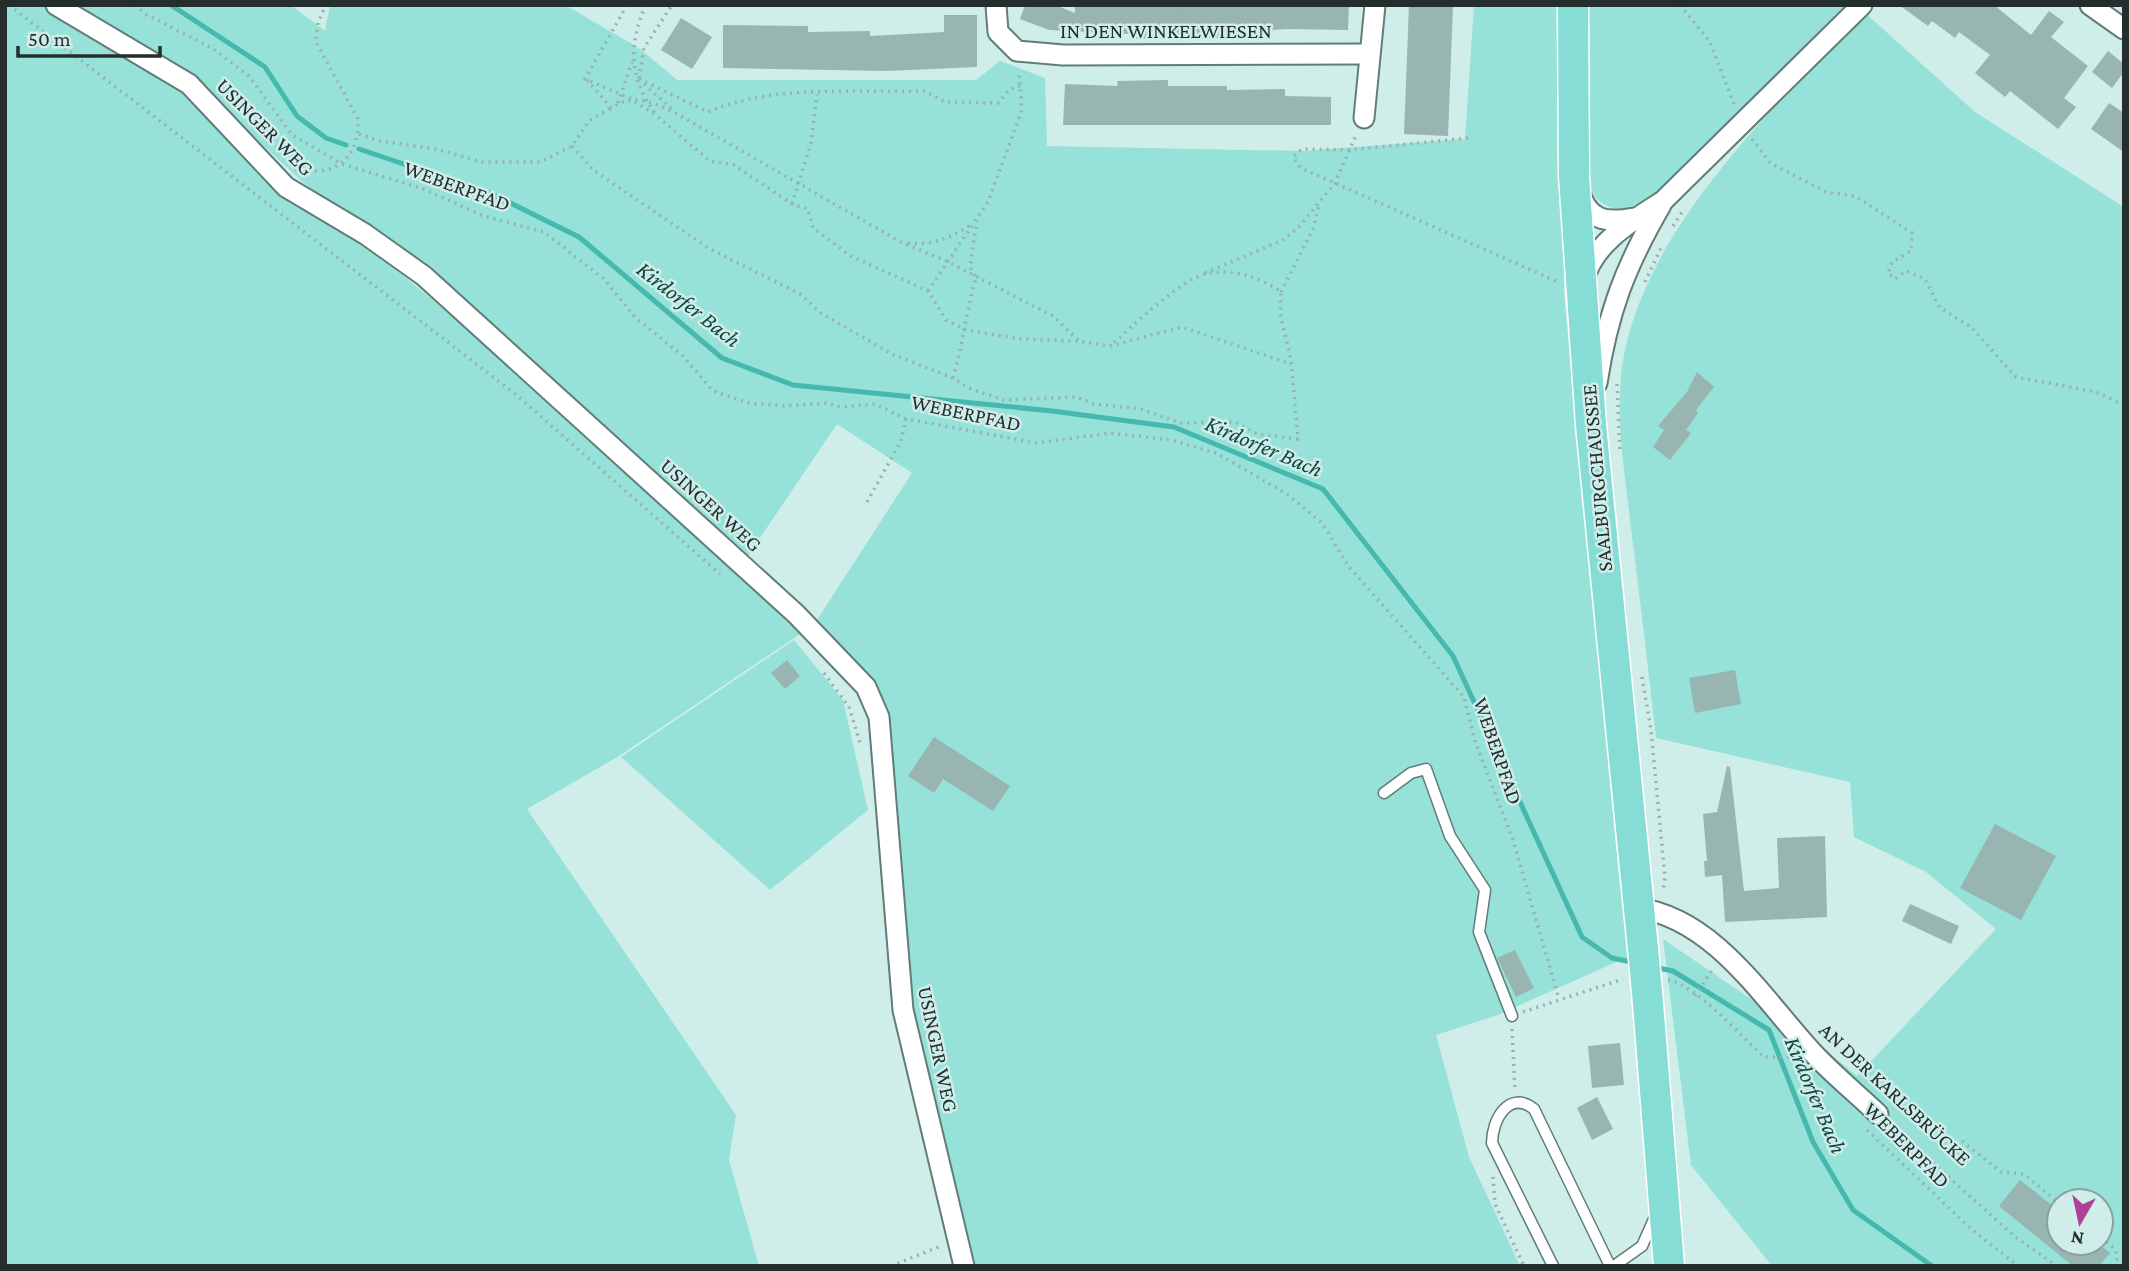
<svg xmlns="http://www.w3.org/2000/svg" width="2129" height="1271" font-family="'Crimson Pro',serif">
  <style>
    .green { fill: #96e2d9; fill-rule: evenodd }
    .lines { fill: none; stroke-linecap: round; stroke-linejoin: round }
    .stream { stroke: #46b8ad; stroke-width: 5 }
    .building { fill: #98b5b1 }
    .lane-casing { stroke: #617c79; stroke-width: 13 }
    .street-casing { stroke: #617c79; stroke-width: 23 }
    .primary-casing { stroke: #fff; stroke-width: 33 }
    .path { stroke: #99b1ae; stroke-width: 3.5; stroke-dasharray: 2 5; stroke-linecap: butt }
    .lane { stroke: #fff; stroke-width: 10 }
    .street { stroke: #fff; stroke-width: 19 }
    .primary { stroke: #86ddd6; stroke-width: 30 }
    .primary-bridge-casing { stroke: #fff; stroke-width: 33; stroke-linecap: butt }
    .primary-bridge { stroke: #86ddd6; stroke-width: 30 }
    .labels { text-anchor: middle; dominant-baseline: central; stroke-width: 5; stroke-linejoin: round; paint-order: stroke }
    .street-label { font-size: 21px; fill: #232e2d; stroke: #cfede9 }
    .water-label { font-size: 23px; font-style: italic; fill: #134641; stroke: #cfede9 }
  </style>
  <rect width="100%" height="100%" fill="#cfede9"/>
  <g class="green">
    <path d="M5,5h39l139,83 87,92 135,97 324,270 -305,-283 -119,-80 -116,-107 -121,-72h223l34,26 5,-26h235l74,43 38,32h299l24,-19 45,17 2,68 255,5 163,-12 9,-134h88l2,289 55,583 12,84 -15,1 -118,53 -62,20 33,122 51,109h-547l-25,-98 -43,-201 -20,-243 -9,-43 -61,-57 -196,132 -92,53 209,306 -7,45 30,106h-754zM837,424l75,49 -97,150 -70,-63z"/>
    <path d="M1587,5h263l-196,191c-30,16 -46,21 -68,-10z"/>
    <path d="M1864,12l111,100 149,95v1059h-352l-81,-101 -28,-226 164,112 30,25 139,-147 -70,-57 -72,-35 -4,-55 -194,-44c-8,-70 -16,-140 -25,-210 -5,-44 -13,-92 -11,-137 6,-147 150,-278 244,-379zM2059,1201h42v42h-42z"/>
    <polygon points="794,640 843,700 868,810 770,890 621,757"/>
  </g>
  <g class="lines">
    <g class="stream">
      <polyline points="171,5 265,67 297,116 326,138 346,145"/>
      <polyline points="359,149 490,193 579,237 722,358 793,385 1052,411 1174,427 1323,489 1453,656 1582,937 1612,958 1636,963"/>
      <polyline points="1653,967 1673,971 1769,1030 1813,1142 1853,1210 1932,1266"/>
    </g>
  </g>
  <g class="building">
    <polygon points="1025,5 1055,5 1075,13 1075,5 1349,5 1348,30 1289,29 1227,32 1227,38 1130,39 1130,34 1049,30 1020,19"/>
    <polygon points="1409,5 1453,5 1448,136 1404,134"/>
    <polygon points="1899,5 1994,5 2031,35 2049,11 2064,22 2051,37 2088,66 2064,98 2076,107 2058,129 2010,91 2005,97 1975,73 1990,55 1959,32 1955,38 1932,21 1928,26"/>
    <polygon points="944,15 977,15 977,67 886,71 723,68 723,25 808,26 808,32 870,31 870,36 944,32"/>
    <polygon points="681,18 712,37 692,69 661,50"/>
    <polygon points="2108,51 2124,64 2124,72 2112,88 2092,72"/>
    <polygon points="1168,80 1168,86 1227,86 1227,90 1285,89 1285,96 1331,97 1331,125 1063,125 1065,84 1118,86 1117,81"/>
    <polygon points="2109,103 2124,113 2124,152 2091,129"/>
    <polygon points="1697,372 1714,387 1696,410 1698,413 1686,430 1691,433 1670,460 1653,447 1664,430 1658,426 1687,392"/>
    <polygon points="787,660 800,676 785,689 771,673"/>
    <polygon points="1735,670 1741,704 1695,713 1689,678"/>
    <polygon points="934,737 1010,786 993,811 943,779 934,793 908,776"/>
    <polygon points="1727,766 1730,767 1744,891 1779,888 1777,838 1825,836 1827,917 1725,922 1722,875 1705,877 1704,861 1707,861 1703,814 1717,812"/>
    <polygon points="1995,824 2056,856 2021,920 1960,888"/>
    <polygon points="1910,904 1959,926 1951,944 1902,921"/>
    <polygon points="1515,950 1534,988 1516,997 1497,958"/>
    <polygon points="1620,1043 1624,1085 1592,1088 1588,1046"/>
    <polygon points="1597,1097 1613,1129 1592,1140 1577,1108"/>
    <polygon points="2020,1180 2059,1211 2059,1243 2098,1243 2110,1253 2099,1266 2073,1266 1999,1206"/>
  </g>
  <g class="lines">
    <g class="lane-casing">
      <g id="lane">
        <polyline points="1384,793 1411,773 1426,769 1450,836 1485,890 1479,932 1512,1016"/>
        <path d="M1553,1266l-61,-123c0,-23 17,-54 42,-34l76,157"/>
        <polyline points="1614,1266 1642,1246 1655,1217"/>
      </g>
    </g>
    <g class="street-casing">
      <g id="street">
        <polyline points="56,5 189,84 286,187 365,234 424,276 796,614 866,687 879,717 903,1010 964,1266"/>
        <polyline points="996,5 998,32 1017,51 1063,55 1368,54"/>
        <polyline points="2090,5 2124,29"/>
        <polyline points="1364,118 1375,5"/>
        <path d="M1579,191c10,30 26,32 55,27"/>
        <path d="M1584,281c8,-37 49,-61 79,-80l199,-196"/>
        <path d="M1597,383c11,-71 28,-116 64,-178"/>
        <path d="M1638,908c78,11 127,94 177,147 20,21 42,39 63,59"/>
      </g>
    </g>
    <g class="primary-casing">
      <g id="primary">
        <polyline points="1573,5 1574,176 1591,425 1643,949"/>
        <polyline points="1648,1003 1669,1266"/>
      </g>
    </g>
    <g class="path">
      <polyline points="9,5 514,393 720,574"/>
      <polyline points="135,5 147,15 212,48 249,76 292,135 342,164 421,188 484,216 544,232 604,279 635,317 683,356 713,391 749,403 784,406 827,403 841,407 875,404 906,419 1037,443 1110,433 1171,440 1216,453 1287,494 1323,524 1349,567 1464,697 1475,741 1513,840 1559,999"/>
      <polyline points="627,5 585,79 630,98 658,117 710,161 734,165 792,204 808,209 813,228 849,255 928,291 946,320 966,330 1021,339 1078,341 1110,346 1182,327 1291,364"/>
      <path d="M646,5c-18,38 -17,74 9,108"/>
      <polyline points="1177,5 1178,38"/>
      <polyline points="1680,5 1710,42 1734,104"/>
      <polyline points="639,78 644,48 672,5"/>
      <path d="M639,79l69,33c64,-28 148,-19 217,-21l20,11 53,1 12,-14 10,-3"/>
      <path d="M587,80l24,28c23,-16 43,-5 66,6l224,128 47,20 105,54 25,24"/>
      <polyline points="644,84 674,111"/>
      <polyline points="618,103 632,62"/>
      <polyline points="359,134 380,141 436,149 482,162 540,162 572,146 589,121 611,108"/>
      <polyline points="1468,138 1349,150 1302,149 1293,157 1301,168 1558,282"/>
      <polyline points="1752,139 1770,163 1826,192 1855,196 1912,233 1911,251 1892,262 1888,273 1895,279 1906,271 1925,279 1940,308 1971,327 2016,377 2096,392 2124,405"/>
      <path d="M572,146l21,24 117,79 92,46 17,17 73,42 61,24 18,11 33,11 72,-3 18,7 47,5 40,14 54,-1 23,12 40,5 -7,-80 -11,-45 1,-22c-21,-15 -50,-24 -76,-18 -25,6 -74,54 -95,72"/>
      <path d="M294,168c39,10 65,-6 64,-49l-42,-77 2,-20 8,-17"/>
      <polyline points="792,204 811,143 817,94"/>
      <polyline points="1673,226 1684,209"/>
      <path d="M908,243c24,3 45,-6 64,-19"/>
      <polyline points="1205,273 1283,240 1299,227 1335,183 1357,133"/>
      <polyline points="1645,282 1661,248"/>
      <polyline points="928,291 988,202 1022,110 1019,71"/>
      <polyline points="1281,292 1313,229 1319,205"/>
      <path d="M953,378c10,-34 13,-67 23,-100l-6,-11 7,-46"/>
      <polyline points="1617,384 1620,453"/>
      <polyline points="867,502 901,441 906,419"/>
      <polyline points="824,673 849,707 861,746"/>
      <polyline points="1642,677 1651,730 1665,878 1663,891"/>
      <path d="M1668,980c28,5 73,56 96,77h28"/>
      <polyline points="1695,996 1714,967"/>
      <polyline points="1523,1012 1623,979"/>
      <polyline points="1512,1029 1515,1091"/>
      <polyline points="1891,1125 2014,1236 2057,1266"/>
      <polyline points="1867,1130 1970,1228 2018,1266"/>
      <polyline points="1962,1141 2001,1172 2024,1174 2059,1203"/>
      <polyline points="1493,1177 1495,1204 1524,1266"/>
      <polyline points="2101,1237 2115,1249 2117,1259 2113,1266"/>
      <polyline points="891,1266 941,1246"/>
    </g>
    <use href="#lane" class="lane"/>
    <use href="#street" class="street"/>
    <use href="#primary" class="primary"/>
    <g class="primary-bridge-casing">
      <polyline id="primary-bridge" points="1643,949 1648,1003"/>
    </g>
    <use href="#primary-bridge" class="primary-bridge"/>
  </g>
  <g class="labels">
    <g class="street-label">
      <text x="1166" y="31">IN DEN WINKELWIESEN</text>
      <text transform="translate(265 127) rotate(45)">USINGER WEG</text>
      <text transform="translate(457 186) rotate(20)">WEBERPFAD</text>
      <text transform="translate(966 413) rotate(12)">WEBERPFAD</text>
      <text transform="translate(1597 478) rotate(-95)">SAALBURGCHAUSSEE</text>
      <text transform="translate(711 505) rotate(42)">USINGER WEG</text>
      <text transform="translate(1498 751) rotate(71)">WEBERPFAD</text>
      <text transform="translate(938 1049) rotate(78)">USINGER WEG</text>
      <text transform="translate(1895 1094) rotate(43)">AN DER KARLSBRÜCKE</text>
      <text transform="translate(1907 1145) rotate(45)">WEBERPFAD</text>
    </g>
    <g class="water-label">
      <text transform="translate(689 304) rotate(38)">Kirdorfer Bach</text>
      <text transform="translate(1264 446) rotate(23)">Kirdorfer Bach</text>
      <text transform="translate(1816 1095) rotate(67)">Kirdorfer Bach</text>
    </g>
  </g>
  <rect width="2129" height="1271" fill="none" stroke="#232e2d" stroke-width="14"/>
  <g transform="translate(2080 1222) rotate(189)"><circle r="33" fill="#cfede9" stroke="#8aa19e" stroke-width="2"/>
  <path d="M0-5L12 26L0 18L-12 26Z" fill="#b13f9a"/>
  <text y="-10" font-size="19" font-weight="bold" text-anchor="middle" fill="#232e2d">N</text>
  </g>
  <path d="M18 46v10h142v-10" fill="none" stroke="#232e2d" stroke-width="3.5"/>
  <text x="28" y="46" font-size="21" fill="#232e2d" stroke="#cfede9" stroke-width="5" paint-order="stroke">50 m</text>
</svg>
